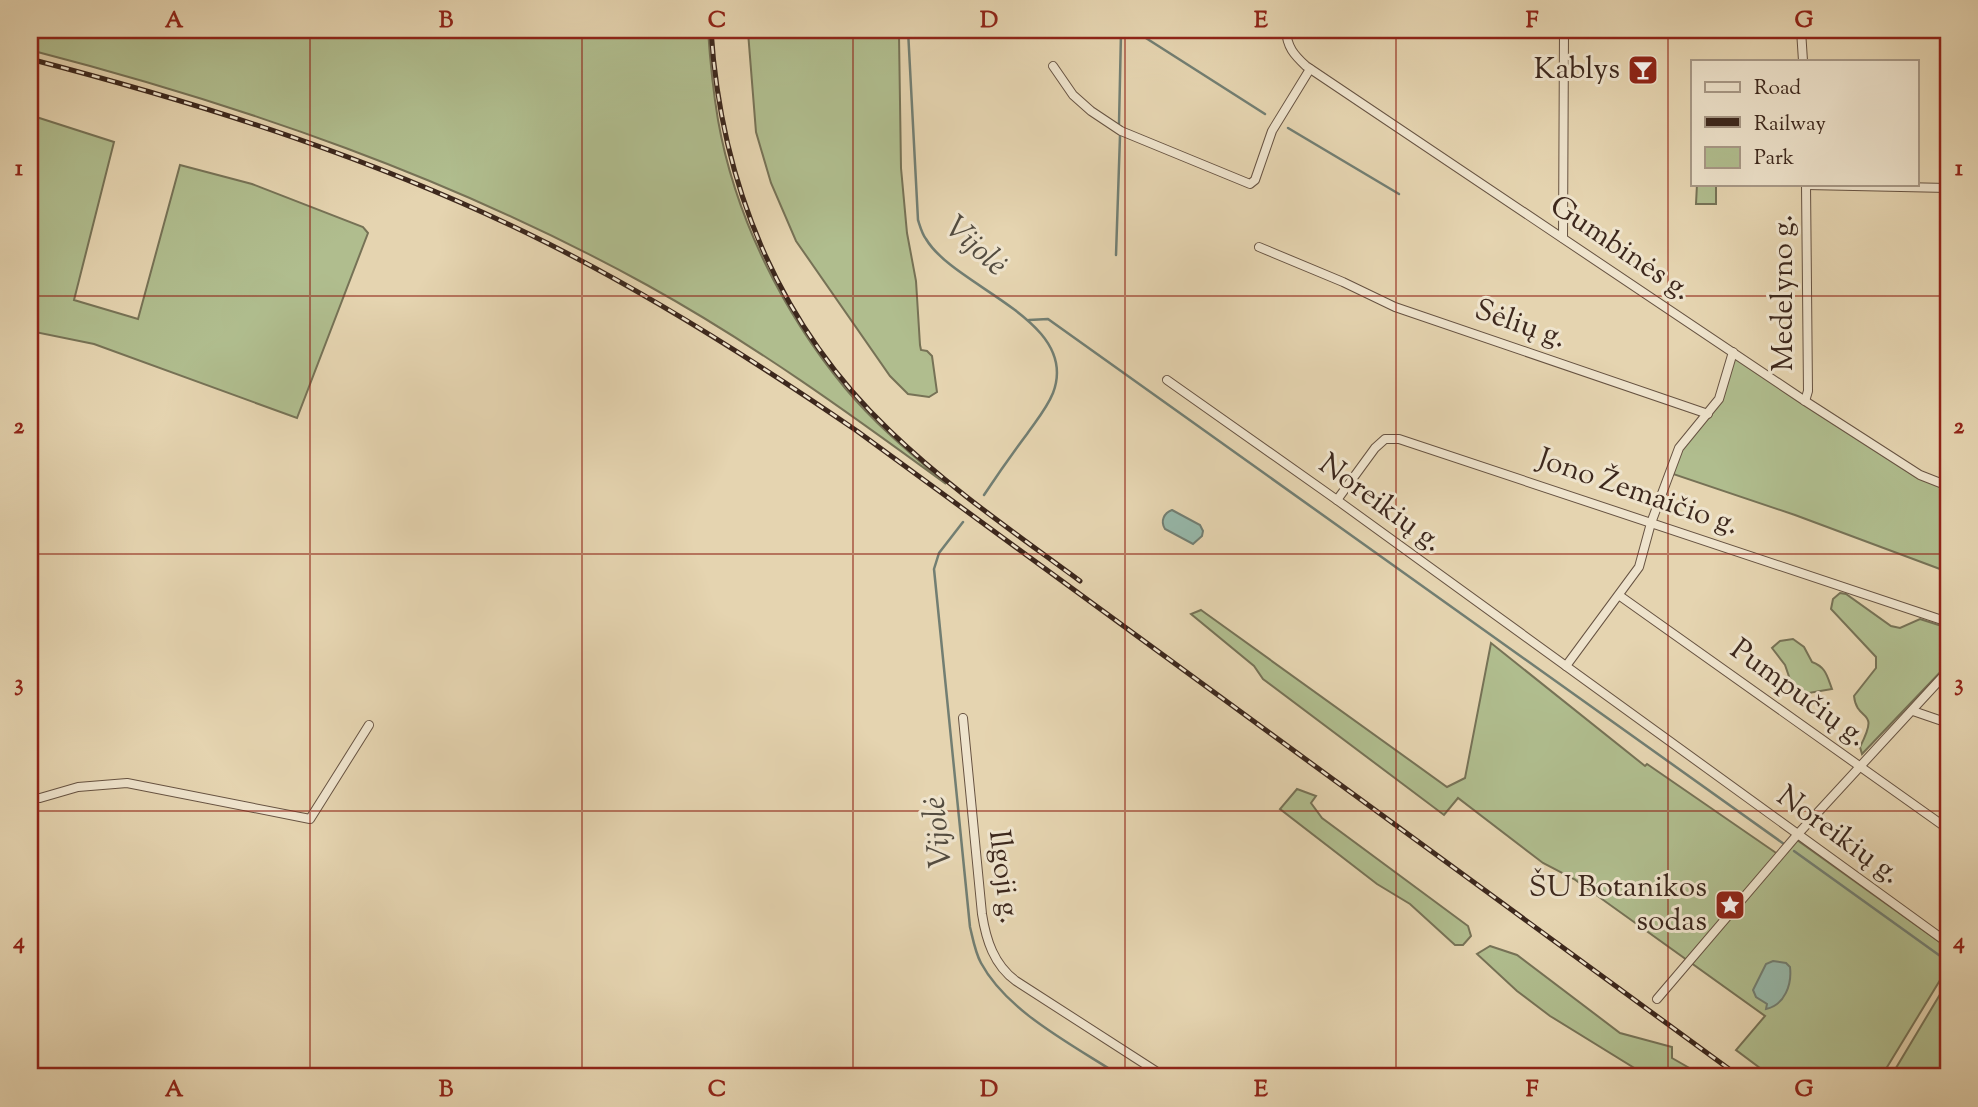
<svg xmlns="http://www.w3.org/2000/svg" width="1978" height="1107" font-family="'Sorts Mill Goudy',serif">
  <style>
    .green { fill: #b0bd8e; stroke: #767256; stroke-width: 2 }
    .water { fill: #96b8aa; stroke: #727e72; stroke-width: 2 }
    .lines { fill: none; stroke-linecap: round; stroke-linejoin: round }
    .stream { stroke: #727e72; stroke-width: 2.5 }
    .street-casing { stroke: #675342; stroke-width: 10 }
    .street { stroke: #eee3cc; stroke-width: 8 }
    .rail-casing { stroke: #3d281d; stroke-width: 5 }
    .rail { stroke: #eee3cc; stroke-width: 2.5; stroke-dasharray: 8; stroke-linecap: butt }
    .grid { fill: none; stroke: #8f2418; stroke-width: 2; stroke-opacity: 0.55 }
    .labels { text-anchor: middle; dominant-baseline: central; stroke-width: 6; stroke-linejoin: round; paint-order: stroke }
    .poi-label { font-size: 30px; fill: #3d281d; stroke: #eee3cc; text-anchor: end }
    .street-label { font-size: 30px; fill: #3d281d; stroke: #eee3cc }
    .water-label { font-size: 32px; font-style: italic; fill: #534c40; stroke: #eee3cc }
    .neatline { fill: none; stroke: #8f2418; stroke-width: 2.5 }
    .grid-label { font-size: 23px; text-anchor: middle; font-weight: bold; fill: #8f2418 }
  </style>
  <rect width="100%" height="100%" fill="#e5d4b0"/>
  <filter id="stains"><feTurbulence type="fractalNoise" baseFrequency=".00286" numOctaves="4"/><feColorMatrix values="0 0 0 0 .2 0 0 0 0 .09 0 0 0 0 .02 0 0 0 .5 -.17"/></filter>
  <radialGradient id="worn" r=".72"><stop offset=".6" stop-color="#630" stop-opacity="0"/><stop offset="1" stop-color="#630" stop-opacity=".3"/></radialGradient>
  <g class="green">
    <path d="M30,30h678c2,30 5,60 10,90 17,97 65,193 127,268 30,36 66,66 101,96 -97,-71 -194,-141 -299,-199 -194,-107 -404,-180 -617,-235z"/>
    <polygon points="743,30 902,30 899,35 901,168 907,233 916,281 920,345 921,350 927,351 932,356 937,392 929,397 908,394 890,376 796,241 771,183 756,132 748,32"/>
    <polygon points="30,115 114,142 74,300 138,319 180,165 252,184 363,227 368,233 297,418 94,344 30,331"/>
    <polygon points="1697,184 1716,184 1716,204 1696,204"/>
    <polygon points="1733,352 1912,470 1948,486 1948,572 1795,515 1670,473 1679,448 1719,399"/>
    <path d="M1840,593l6,1 45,32 9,2 20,-9 28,9v36l-86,90 -2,-7c21,-41 -3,-23 -6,-51l22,-28v-11l-45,-48 2,-10z"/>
    <polygon points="1201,610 1447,787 1465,778 1491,643 1645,766 1647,764 1782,857 1797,840 1948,948 1948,1077 1911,1077 1896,1068 1948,981 1942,977 1881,1077 1772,1077 1736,1050 1765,1016 1574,879 1543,863 1458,798 1444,815 1263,679 1254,666 1191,614"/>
    <path d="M1793,639l11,8 8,15c14,5 15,14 20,27l-29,5 -10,-6 -8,-23 -13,-17 8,-7z"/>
    <polygon points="1297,789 1316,796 1311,803 1322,818 1468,926 1471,936 1463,945 1455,945 1410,904 1377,884 1280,809"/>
    <polygon points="1490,946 1517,955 1620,1033 1672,1047 1672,1058 1705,1077 1649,1077 1550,1016 1517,991 1477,954"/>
  </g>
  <g class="water">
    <path d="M1172,510l28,15 3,6 -1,5 -9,8 -28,-15c-5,-8 -1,-16 7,-19z"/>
    <path d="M1773,961l13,2 4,4c2,17 -5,38 -24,42l1,-5 -11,-7 -3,-7 13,-26z"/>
  </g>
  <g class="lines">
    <g class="stream">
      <path d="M908,30l10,190c2,6 4,14 8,19 29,49 155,81 127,154 -6,15 -17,28 -26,41 -15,20 -29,40 -43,61"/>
      <polyline points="970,30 1138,33 1265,114"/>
      <polyline points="1119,124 1121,33"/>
      <polyline points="1288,128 1399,194"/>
      <polyline points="1116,255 1120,136"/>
      <polyline points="1029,320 1048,319 1784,844"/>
      <path d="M963,522l-24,31 -5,16 36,358c3,12 5,25 11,36 27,50 94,83 141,114"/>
      <polyline points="1794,851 1943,958"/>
    </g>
    <g class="street-casing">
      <g id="street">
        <path d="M1286,30c1,17 8,25 20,36l499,335 115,74 28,11"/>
        <polyline points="1801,30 1803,61"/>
        <polyline points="1053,66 1073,95 1091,111 1121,131 1250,184 1255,180 1272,131 1310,69"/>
        <polyline points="1807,185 1948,188"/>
        <polyline points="1563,238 1564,30"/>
        <polyline points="1259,247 1343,282 1395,307 1708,414"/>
        <polyline points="1167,380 1337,500 1948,943"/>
        <polyline points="1805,401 1808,391 1806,184"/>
        <polyline points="1337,500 1375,448 1385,439 1399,439 1948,622"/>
        <polyline points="1620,596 1948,829"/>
        <polyline points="1566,666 1639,567 1651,523 1679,448 1719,399 1733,352"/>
        <polyline points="1913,711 1948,723"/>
        <path d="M963,718l19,196c4,26 12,51 34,67l149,96"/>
        <polyline points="30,798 40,798 78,787 127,783 310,819 369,725"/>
        <polyline points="1657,999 1797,835 1948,671"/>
      </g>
    </g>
    <use href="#street" class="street"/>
    <g class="rail-casing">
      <g id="rail">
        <path d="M711,30c10,153 66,293 178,400 59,57 126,103 191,151"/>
        <path d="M30,59c177,46 354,102 519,185 107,54 209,119 308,187l883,646"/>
      </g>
    </g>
    <use href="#rail" class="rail"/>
  </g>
  <path class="grid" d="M310,30v1047M582,30v1047M853,30v1047M1125,30v1047M1396,30v1047M1668,30v1047M30,296h1918M30,554h1918M30,811h1918"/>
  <defs>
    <g id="bar-square" transform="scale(1.575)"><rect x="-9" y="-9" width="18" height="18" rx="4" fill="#8f2418" stroke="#eee3cc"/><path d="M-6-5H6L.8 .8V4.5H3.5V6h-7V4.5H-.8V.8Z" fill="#fff"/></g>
    <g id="sight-square" transform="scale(1.575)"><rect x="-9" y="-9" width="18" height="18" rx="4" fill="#8f2418" stroke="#eee3cc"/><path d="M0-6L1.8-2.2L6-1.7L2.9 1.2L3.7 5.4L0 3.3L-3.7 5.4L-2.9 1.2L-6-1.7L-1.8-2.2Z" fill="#fff"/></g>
  </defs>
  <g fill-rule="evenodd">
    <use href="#bar-square" x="1643" y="70"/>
    <use href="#sight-square" x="1730" y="905"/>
  </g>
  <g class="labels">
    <g class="poi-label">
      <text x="1620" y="70">Kablys</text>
      <text x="1707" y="888">ŠU Botanikos<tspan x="1707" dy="34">sodas</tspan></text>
    </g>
    <g class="street-label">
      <text transform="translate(1620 249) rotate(34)">Gumbinės g.</text>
      <text transform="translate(1784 293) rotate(-90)">Medelyno g.</text>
      <text transform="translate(1520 325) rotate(19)">Sėlių g.</text>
      <text transform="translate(1638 493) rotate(19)">Jono Žemaičio g.</text>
      <text transform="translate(1380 504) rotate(36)">Noreikių g.</text>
      <text transform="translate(1798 694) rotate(36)">Pumpučių g.</text>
      <text transform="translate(1838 836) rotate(36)">Noreikių g.</text>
      <text transform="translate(1003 877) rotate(83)">Ilgoji g.</text>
    </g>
    <g class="water-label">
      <text transform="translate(975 247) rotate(42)">Vijolė</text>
      <text transform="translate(939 832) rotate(-96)">Vijolė</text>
    </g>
  </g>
  <rect width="1978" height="1107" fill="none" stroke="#e5d4b0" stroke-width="77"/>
  <rect x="1691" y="60" width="228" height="126" fill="#eee3cc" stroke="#a79886" stroke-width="2"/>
  <rect x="1705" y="82" width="35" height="10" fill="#eee3cc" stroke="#a79886" stroke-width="2"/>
  <text x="1754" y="94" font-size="21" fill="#3d281d">Road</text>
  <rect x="1705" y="117" width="35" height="10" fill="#3d281d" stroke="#a79886" stroke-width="2"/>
  <text x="1754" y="130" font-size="21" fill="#3d281d">Railway</text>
  <rect x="1705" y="147" width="35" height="21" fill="#b0bd8e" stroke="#a79886" stroke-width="2"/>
  <text x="1754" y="164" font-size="21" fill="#3d281d">Park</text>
  <rect x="38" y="38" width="1902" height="1030" class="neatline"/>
  <g class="grid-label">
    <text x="174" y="27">A</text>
    <text x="446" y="27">B</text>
    <text x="717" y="27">C</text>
    <text x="989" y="27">D</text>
    <text x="1261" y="27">E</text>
    <text x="1532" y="27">F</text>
    <text x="1804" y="27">G</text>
    <text x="19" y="175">1</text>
    <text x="1959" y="175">1</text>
    <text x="19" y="433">2</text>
    <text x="1959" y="433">2</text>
    <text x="19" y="690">3</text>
    <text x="1959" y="690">3</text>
    <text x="19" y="948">4</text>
    <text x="1959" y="948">4</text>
    <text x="174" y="1096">A</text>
    <text x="446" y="1096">B</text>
    <text x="717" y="1096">C</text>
    <text x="989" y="1096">D</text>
    <text x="1261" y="1096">E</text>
    <text x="1532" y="1096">F</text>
    <text x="1804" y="1096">G</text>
  </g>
  <rect width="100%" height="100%" filter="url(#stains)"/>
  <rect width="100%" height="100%" fill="url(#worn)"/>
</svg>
